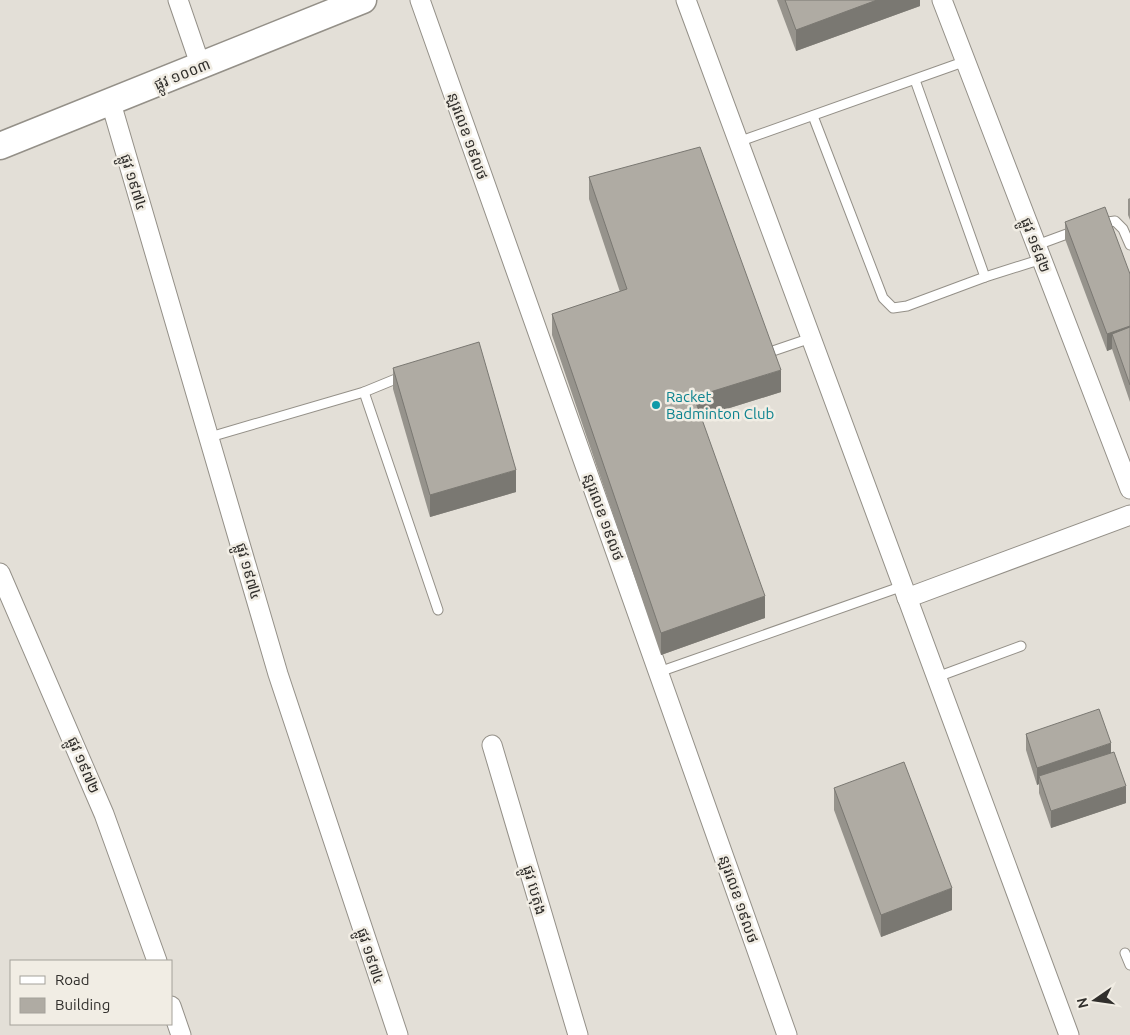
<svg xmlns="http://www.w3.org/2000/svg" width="1130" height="1035" font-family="Ubuntu,'Noto Sans Khmer',sans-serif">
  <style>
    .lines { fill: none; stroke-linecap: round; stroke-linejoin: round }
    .lane-casing { stroke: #949088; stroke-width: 11 }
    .street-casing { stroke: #949088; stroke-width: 21 }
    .secondary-casing { stroke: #949088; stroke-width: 29 }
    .lane { stroke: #fff; stroke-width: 9 }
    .street { stroke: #fff; stroke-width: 19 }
    .secondary { stroke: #fff; stroke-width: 26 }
    .wall { fill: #96938c }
    .shaded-wall { fill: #7a7872 }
    .building { fill: #afaba3; stroke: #7a7872 }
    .culture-dot { fill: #0f9aa8; stroke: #f1ede4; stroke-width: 2 }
    .labels { text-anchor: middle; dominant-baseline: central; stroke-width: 5; stroke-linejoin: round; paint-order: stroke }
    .street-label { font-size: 15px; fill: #312f2c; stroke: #f1ede4 }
    .culture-label { font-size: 15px; fill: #0d838f; stroke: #f1ede4; text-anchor: start }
  </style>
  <rect width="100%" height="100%" fill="#e3dfd7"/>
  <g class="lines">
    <g class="lane-casing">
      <g id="lane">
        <polyline points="813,116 883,298 893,308 907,306 985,277 915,80"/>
        <polyline points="738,142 966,61"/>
        <polyline points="1100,223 1115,221 1123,229 1130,245"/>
        <polyline points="1037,245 1075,231"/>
        <polyline points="985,277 1042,259"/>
        <polyline points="764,354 811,338"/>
        <polyline points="364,392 403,376"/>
        <polyline points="210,437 364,392 438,610"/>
        <polyline points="659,672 903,586"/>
        <polyline points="937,677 1021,646"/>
        <polyline points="1125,953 1130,965"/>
      </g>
    </g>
    <g class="street-casing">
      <g id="street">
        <polyline points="178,0 201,67"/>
        <polyline points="420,0 787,1035"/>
        <polyline points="686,0 1069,1035"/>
        <polyline points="942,0 1130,489"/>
        <polyline points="111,103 278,674 398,1035"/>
        <polyline points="0,573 104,814 157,961"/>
        <polyline points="907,598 1130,515"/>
        <polyline points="492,745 578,1035"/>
        <polyline points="171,1006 181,1035"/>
      </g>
    </g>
    <g class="secondary-casing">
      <polyline id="secondary" points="0,146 363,0"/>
    </g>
    <use href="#lane" class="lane"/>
    <use href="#street" class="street"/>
    <use href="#secondary" class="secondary"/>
  </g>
  <g class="wall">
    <polygon points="777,0 920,0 920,6 796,51"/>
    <polygon points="589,177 781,392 701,417 765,618 661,655 552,335 552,314 620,292 589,199"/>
    <polygon points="1130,198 1130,220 1128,215 1128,199"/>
    <polygon points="1065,222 1130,274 1130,402 1112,349 1107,351 1065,239"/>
    <polygon points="393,368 516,492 430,517 393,389"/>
    <polygon points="1026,734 1111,753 1126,803 1051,828 1039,793 1039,784 1037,785 1026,750"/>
    <polygon points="834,788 952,910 881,937 834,810"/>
  </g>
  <g class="shaded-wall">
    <polygon points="877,0 920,0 920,6 796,51 796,30"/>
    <polygon points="1130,326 1130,342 1112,334 1112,349 1107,351 1107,334"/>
    <polygon points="781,370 781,392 694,419 694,397"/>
    <polygon points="516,470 516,492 430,517 430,495"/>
    <polygon points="765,596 765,618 661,655 661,633"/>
    <polygon points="1111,743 1111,760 1039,776 1039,784 1037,785 1037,768"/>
    <polygon points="1126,786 1126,803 1051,828 1051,811"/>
    <polygon points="952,888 952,910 881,937 881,915"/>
  </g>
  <g class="building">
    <polygon points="785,0 877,0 796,30"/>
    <polygon points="700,147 781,370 694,397 765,596 661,633 552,314 627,289 589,177"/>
    <polygon points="1105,207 1130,274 1130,326 1107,334 1065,222"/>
    <polygon points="1130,327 1130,385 1112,334"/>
    <polygon points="479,342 516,470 430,495 393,368"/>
    <polygon points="1099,709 1111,743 1037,768 1026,734"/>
    <polygon points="1114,752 1126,786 1051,811 1039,776"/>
    <polygon points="904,762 952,888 881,915 834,788"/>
  </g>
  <circle class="culture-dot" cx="656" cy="405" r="5"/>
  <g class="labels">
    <g class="street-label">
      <text transform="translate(182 74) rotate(-22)">ផ្លូវ ១០០៣</text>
      <text transform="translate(468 136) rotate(70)">ន្ឡរលេខ ១៩លថ</text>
      <text transform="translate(134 182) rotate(73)">ផ្លូវ ១៩៧៤</text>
      <text transform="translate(1036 245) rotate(69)">ផ្លូវ ១៩៨២</text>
      <text transform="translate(604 517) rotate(70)">ន្ឡរលេខ ១៩លថ</text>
      <text transform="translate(249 571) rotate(74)">ផ្លូវ ១៩៧៤</text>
      <text transform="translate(84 765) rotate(67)">ផ្លូវ ១៩៧២</text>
      <text transform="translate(535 890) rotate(74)">ផ្លូវ បេតុង</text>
      <text transform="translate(739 899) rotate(71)">ន្ឡរលេខ ១៩លថ</text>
      <text transform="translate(371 956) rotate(72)">ផ្លូវ ១៩៧៤</text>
    </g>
    <g class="culture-label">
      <text x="666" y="396">Racket<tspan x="666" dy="17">Badminton Club</tspan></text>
    </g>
  </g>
  <rect x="10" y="960" width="162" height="65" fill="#f1ede4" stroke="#a4a19a"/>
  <rect x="20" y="976" width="25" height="8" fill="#ffffff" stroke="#a4a19a"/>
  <text x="55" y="985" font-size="15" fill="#312f2c">Road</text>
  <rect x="20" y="998" width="25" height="15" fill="#afaba3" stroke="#a4a19a"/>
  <text x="55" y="1010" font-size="15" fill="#312f2c">Building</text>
  <g transform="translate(1095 1000) rotate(257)" stroke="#f1ede4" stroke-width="4" paint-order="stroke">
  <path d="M0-4L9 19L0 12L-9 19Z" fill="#312f2c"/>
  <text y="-8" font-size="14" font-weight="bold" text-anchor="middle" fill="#312f2c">N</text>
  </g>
</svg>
